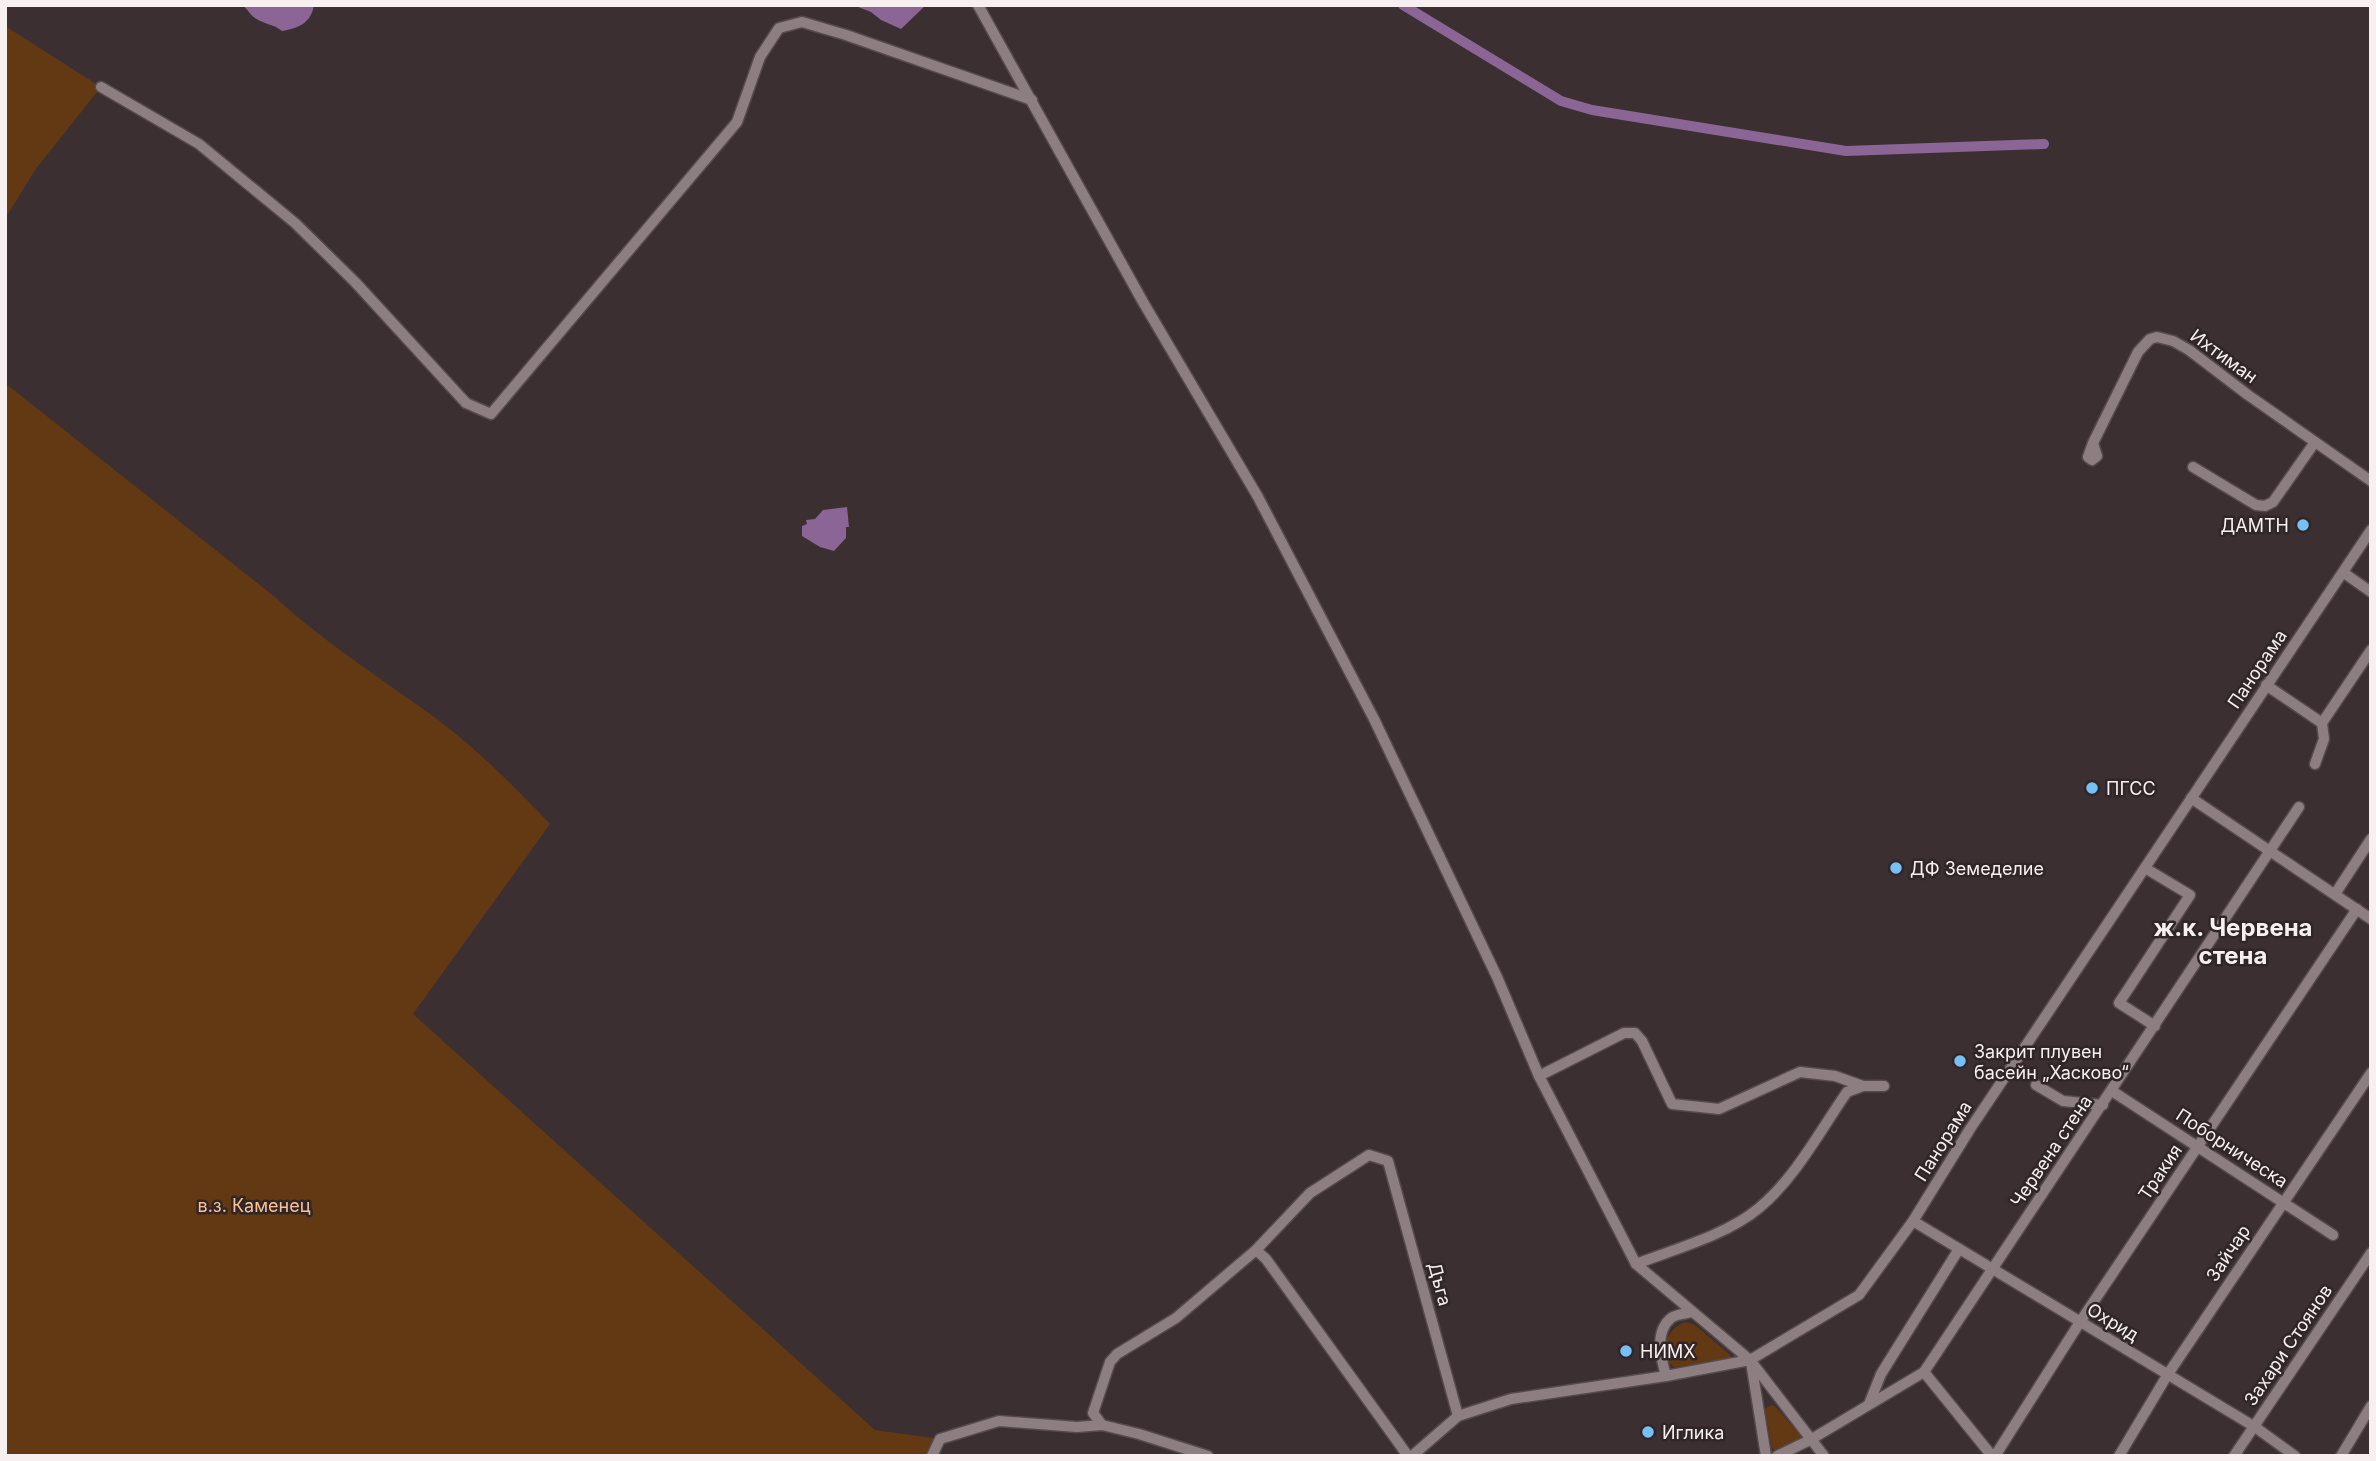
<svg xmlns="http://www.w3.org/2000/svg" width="2376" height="1461" font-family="Inter,sans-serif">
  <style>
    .green { fill: #623912 }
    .water { fill: #8a6595 }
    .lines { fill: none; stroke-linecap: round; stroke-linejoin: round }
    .canal { stroke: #8a6595; stroke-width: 10 }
    .minor-casing { stroke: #554b4d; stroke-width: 13 }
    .minor { stroke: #8d7f81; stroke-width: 10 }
    .poi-dot { fill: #77c0f7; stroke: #302527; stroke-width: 2.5 }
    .labels { text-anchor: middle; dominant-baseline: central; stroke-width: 5; stroke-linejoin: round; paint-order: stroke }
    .street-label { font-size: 18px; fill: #f7eff0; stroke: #302527 }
    .poi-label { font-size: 18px; fill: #f7eff0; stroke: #302527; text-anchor: start }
    .park-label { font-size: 18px; fill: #fcc293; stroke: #302527 }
    .district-label { font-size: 24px; font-weight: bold; fill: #f7eff0; stroke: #302527 }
  </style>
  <rect width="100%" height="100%" fill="#3b2f31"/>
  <g class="green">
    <polygon points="5,26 101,87 35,170 5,219"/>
    <path d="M5,383l270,214c51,47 110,84 166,125 40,31 74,65 109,102l-137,190 462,416 65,9 -14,17h-921z"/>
    <path d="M1686,1322l9,3 35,30 1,3 -3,2 -54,7c-19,-14 -7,-39 12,-45z"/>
    <polygon points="1771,1405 1775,1406 1801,1436 1801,1439 1777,1451 1772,1448 1765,1409"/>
  </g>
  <g class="water">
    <path d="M242,5h72c-3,18 -15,23 -32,26 -8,-7 -19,-7 -27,-13 -6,-4 -7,-9 -13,-13z"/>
    <polygon points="853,5 926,5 901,29 881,20 871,12"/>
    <polygon points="847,507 849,527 846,527 846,538 834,551 820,547 802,536 802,526 807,524 806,520 815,519 823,510"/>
  </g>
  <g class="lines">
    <polyline class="canal" points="1403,5 1561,101 1592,110 1846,151 2044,144"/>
    <g class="minor-casing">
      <g id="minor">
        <polyline points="978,5 1143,302 1258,497 1374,719 1497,977 1539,1076 1636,1264 1750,1360 1824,1456"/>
        <polyline points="101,87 199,144 295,223 355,282 466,403 491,414 737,122 760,57 779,28 802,22 846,35 1032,100"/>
        <polyline points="2093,443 2097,456 2092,460 2088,457 2093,443 2138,352 2150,339 2157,337 2173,341 2189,350 2248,395 2371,481"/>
        <polyline points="2193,467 2256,505 2265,506 2273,502 2315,442"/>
        <polyline points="2344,573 2371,592"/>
        <polyline points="2266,685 2322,723"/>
        <polyline points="2315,764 2324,739 2322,723 2371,650"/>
        <polyline points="2191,798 2371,919"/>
        <polyline points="2145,868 2190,895 2119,1003 2155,1026"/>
        <polyline points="2335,894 2371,839"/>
        <polyline points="1539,1076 1624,1033 1635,1033 1642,1041 1672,1104 1719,1109 1800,1072 1835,1076 1863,1086 1884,1086"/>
        <polyline points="2036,1085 2063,1101 2103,1105"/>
        <polyline points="2112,1091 2333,1235"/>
        <polyline points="1913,1221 2255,1427 2295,1456"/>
        <polyline points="1256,1250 1266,1259 1408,1456"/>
        <path d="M1636,1264c39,-15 91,-29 123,-56 37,-31 61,-77 88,-116l16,-6"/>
        <polyline points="1751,1362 1766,1456"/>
        <polyline points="1924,1372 1992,1456"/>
        <path d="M1666,1376c-5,-18 -12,-44 5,-58 5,-4 14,-4 21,-6"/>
        <polyline points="1869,1404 1881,1374 1959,1249"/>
        <polyline points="1102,1425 1093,1413 1110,1362 1117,1354 1176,1318 1256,1250 1310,1193 1369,1155 1388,1161 1458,1416"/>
        <polyline points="932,1456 940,1439 999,1421 1077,1427 1102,1425 1139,1434 1208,1456"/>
        <polyline points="1412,1456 1458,1416 1511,1399 1666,1376 1750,1360 1859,1295 1913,1221 1970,1129 2371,530"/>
        <polyline points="1777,1456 1810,1440 1924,1372 2299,807"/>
        <polyline points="1995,1456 2080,1322 2357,909"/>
        <polyline points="2119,1456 2168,1374 2371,1073"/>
        <polyline points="2234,1456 2371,1253"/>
        <polyline points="2341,1456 2371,1406"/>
      </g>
    </g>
    <use href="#minor" class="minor"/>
  </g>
  <g class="poi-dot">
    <circle cx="2303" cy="525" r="7"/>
    <circle cx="2092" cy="788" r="7"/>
    <circle cx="1896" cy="868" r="7"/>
    <circle cx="1960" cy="1061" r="7"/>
    <circle cx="1626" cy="1351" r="7"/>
    <circle cx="1648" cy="1432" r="7"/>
  </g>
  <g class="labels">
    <g class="street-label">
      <text transform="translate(2224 356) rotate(36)">Ихтиман</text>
      <text transform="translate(2257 669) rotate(-56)">Панорама</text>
      <text transform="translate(1943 1141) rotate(-58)">Панорама</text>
      <text transform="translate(2232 1148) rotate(33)">Поборническа</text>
      <text transform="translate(2051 1151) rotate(-56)">Червена стена</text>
      <text transform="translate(2160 1172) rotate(-56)">Тракия</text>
      <text transform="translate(2228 1253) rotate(-56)">Зайчар</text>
      <text transform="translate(1440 1284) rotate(75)">Дъга</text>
      <text transform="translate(2113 1322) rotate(31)">Охрид</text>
      <text transform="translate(2288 1345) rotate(-56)">Захари Стоянов</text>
    </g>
    <g class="poi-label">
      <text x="2289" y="525" text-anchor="end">ДАМТН</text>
      <text x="2106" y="788">ПГСС</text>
      <text x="1910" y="868">ДФ Земеделие</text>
      <text x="1974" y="1051">Закрит плувен<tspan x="1974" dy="21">басейн „Хасково“</tspan></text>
      <text x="1640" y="1351">НИМХ</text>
      <text x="1662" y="1432">Иглика</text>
    </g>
    <g class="park-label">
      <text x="254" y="1205">в.з. Каменец</text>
    </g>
    <g class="district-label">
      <text x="2233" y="927">ж.к. Червена<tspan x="2233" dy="28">стена</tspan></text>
    </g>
  </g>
  <rect width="2376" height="1461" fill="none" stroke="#f7eff0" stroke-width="14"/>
</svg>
